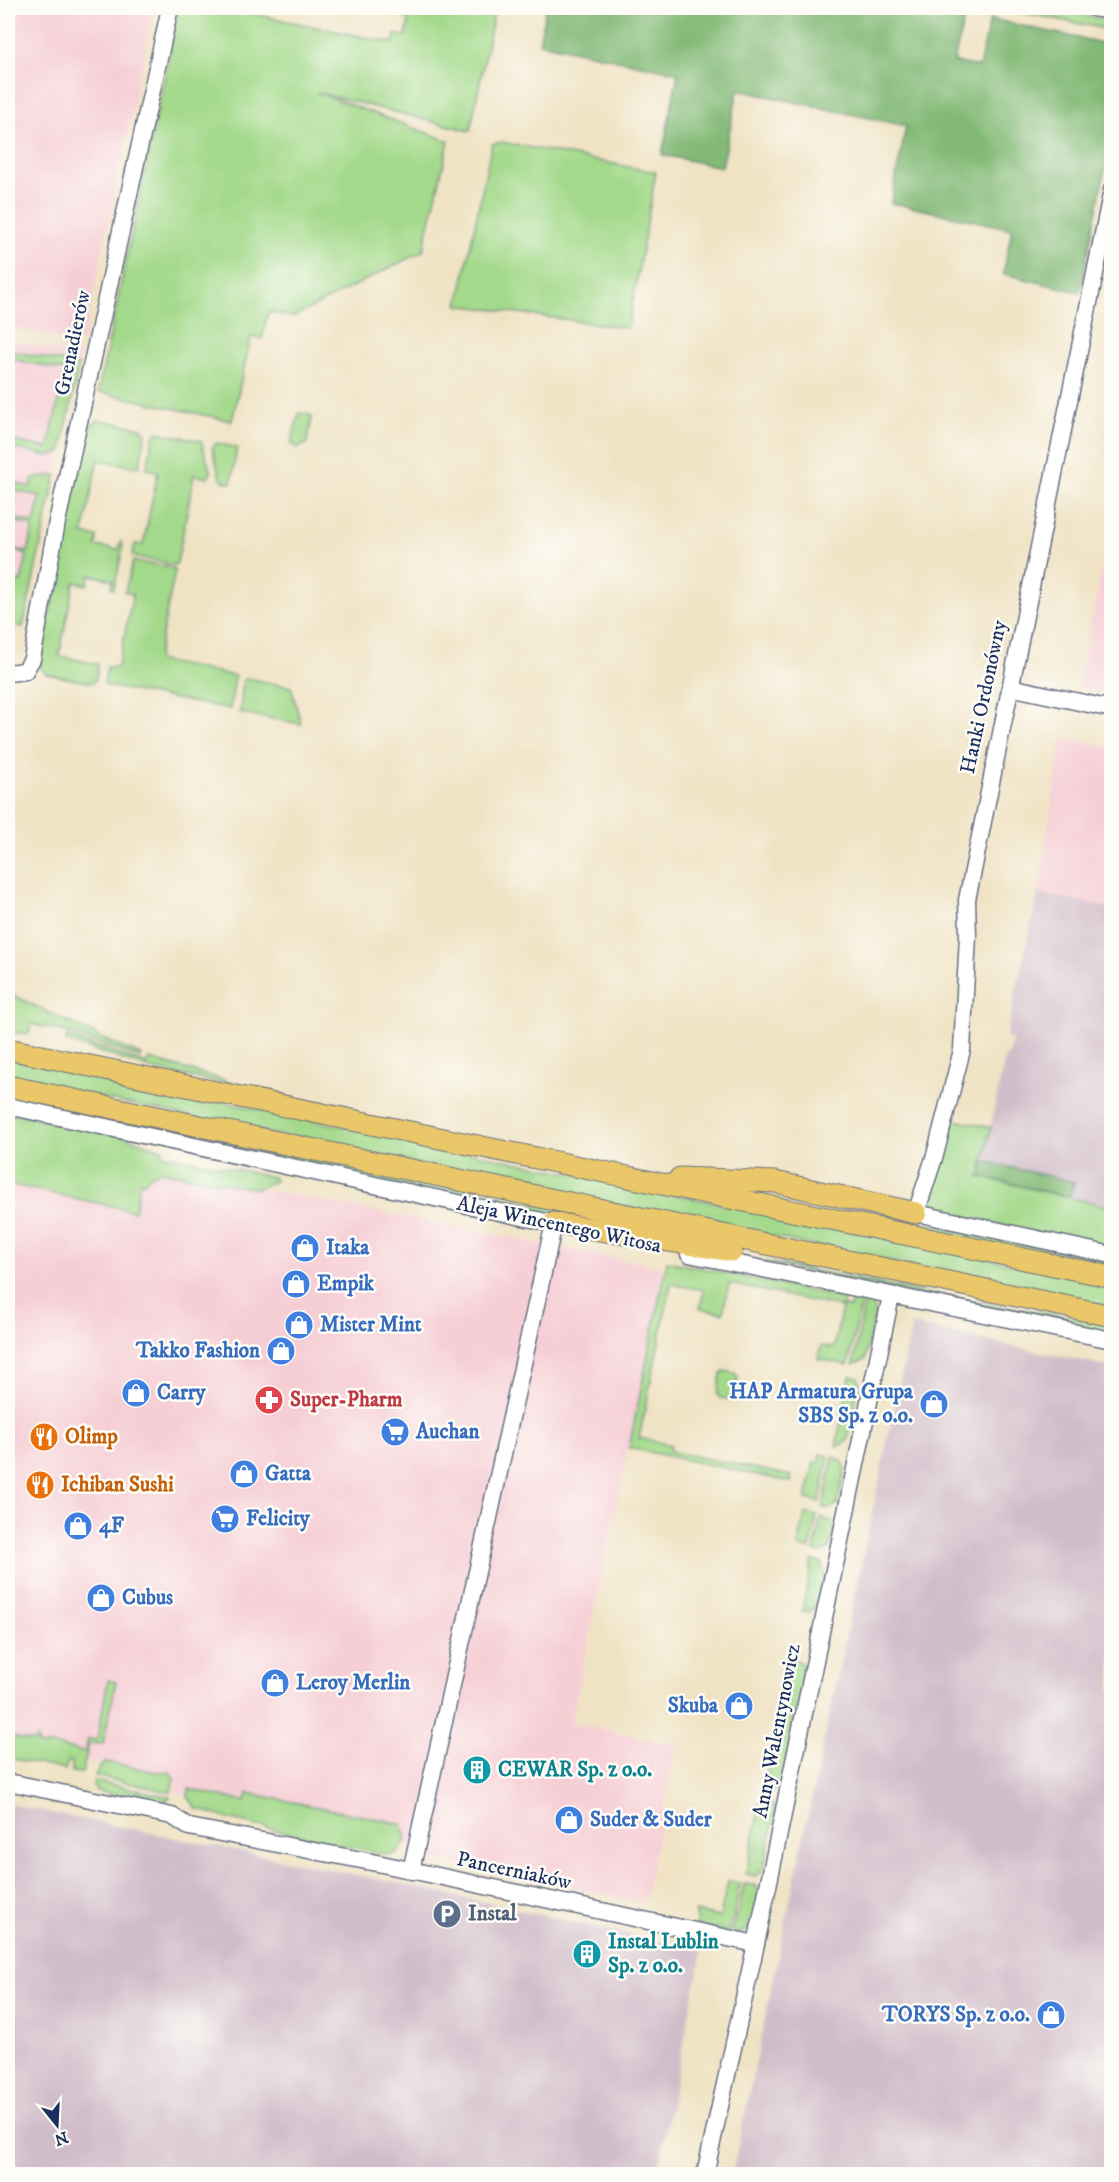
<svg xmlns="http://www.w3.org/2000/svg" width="1119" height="2182" font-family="'IM FELL DW Pica',serif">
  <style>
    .built { fill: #f6cfd6 }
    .industrial { fill: #d1bdc9 }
    .green { fill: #a3d98a; stroke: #5f8474; stroke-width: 1.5 }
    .forest { fill: #82b976; stroke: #4e746a; stroke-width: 1.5 }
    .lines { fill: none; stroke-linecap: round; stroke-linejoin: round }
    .minor-casing { stroke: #666e82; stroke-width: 19 }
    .major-casing { stroke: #666e82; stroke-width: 23 }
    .minor { stroke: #fff; stroke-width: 16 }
    .major { stroke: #eac769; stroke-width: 21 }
    .labels { text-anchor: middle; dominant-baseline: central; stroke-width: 5; stroke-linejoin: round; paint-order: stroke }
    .street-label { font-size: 21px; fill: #1b2f5e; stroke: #fdfcf7 }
    .shop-label { font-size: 21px; font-weight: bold; fill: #366cbe; stroke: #fdfcf7; text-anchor: start }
    .health-label { font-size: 21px; font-weight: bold; fill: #be3a42; stroke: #fdfcf7; text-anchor: start }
    .food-label { font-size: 21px; font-weight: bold; fill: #c56008; stroke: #fdfcf7; text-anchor: start }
    .culture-label { font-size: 21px; font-weight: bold; fill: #0d838f; stroke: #fdfcf7; text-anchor: start }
    .service-label { font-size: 21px; font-weight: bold; fill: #4e5e75; stroke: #fdfcf7; text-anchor: start }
  </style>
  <rect width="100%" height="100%" fill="#fdfcf7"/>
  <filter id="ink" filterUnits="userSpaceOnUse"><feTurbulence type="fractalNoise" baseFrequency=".0167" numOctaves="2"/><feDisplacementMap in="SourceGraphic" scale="12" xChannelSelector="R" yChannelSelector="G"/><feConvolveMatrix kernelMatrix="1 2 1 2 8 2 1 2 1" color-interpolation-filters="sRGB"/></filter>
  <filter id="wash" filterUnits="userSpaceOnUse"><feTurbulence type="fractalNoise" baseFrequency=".008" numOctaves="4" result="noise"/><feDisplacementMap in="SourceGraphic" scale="24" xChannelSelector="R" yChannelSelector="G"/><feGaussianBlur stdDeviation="1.35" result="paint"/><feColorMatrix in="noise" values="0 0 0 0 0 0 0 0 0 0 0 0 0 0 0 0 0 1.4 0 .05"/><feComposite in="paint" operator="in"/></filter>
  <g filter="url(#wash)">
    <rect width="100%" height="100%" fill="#f0e3c4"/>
    <g class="built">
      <polygon points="8,8 154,8 83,343 8,327"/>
      <polygon points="8,340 81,355 23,627 8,623"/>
      <polygon points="1111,522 1111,694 1078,687"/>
      <polygon points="1062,738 1111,748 1111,908 1038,893"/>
      <polygon points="8,1140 666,1268 571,1723 676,1745 644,1903 427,1858 429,1848 174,1792 176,1779 8,1747"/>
    </g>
    <g class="industrial">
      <polygon points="1038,893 1111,908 1111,1207 980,1177 1005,1057 1009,1054 1012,1040 1006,1037"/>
      <polygon points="912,1325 1111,1367 1111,2174 732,2174"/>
      <polygon points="8,1804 402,1884 702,1951 657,2174 8,2174"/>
    </g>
    <g class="green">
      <polygon points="179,8 225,8 393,43 395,34 406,36 409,19 402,17 403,8 495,8 470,131 316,92 449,141 423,251 293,317 268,312 262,339 251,337 232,421 98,392"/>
      <polygon points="1000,8 1049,8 1111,21 1111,30"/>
      <polygon points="502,142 656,172 628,328 458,305 492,144"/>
      <polygon points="8,350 79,365 61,452 48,456 8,447 8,440 48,448 65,371 8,358"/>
      <polygon points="299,413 310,415 312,418 307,443 299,448 291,444"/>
      <polygon points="99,420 141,428 146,434 139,467 98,460 83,534 97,537 96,546 118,550 121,542 123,547 114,589 111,588 113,580 90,575 87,585 74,582 59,656 98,664 96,679 92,683 46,674 39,666 88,428"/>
      <polygon points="158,432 201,441 211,473 207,478 194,475 177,563 174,565 132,556 135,544 143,545 158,472 147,468 153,437"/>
      <polygon points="217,443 237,448 231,483 223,481 220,477 212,448"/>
      <polygon points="56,475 23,627 8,623 8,579 21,582 27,555 8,548 28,552 33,526 8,520 8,517 34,523 40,496 8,489 8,482 31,487 33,478"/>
      <polygon points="133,561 173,568 175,571 157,660 235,676 230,709 107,686 104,683 107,667 118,667 133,594 125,592"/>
      <polygon points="247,678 291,687 301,724 240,713 243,681"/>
      <polygon points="8,993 123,1048 141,1055 140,1058 67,1032 31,1024 29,1033 8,1033"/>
      <polygon points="67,1036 146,1064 149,1059 266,1092 151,1069 66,1041"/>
      <polygon points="8,1058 1111,1284 1111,1307 8,1079"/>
      <path d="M8,1093l725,152c-244,-35 -485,-94 -725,-146z"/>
      <polygon points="8,1112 122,1136 162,1149 162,1154 273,1177 275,1181 259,1188 249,1188 160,1171 149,1176 145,1182 140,1182 135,1211 8,1184"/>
      <polygon points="950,1119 991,1127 980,1177 1111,1207 1111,1248 941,1212 931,1205 929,1200"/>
      <polygon points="848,1208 1111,1261 1111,1268 941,1234"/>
      <path d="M731,1256c73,11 145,27 217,41 54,10 110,16 163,27v10z"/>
      <polygon points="667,1261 844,1298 843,1306 850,1308 852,1300 862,1302 848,1365 818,1359 821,1346 834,1348 842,1307 729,1284 723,1313 700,1308 704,1290 671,1284 639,1438 671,1445 670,1451 792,1476 791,1482 629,1448"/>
      <polygon points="865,1302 873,1304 875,1315 865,1360 853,1365"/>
      <polygon points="725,1371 735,1373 738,1378 734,1396 730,1399 720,1398 717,1394 721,1374"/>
      <polygon points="850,1376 858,1377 861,1388 857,1394 848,1440 844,1444 836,1446"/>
      <polygon points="820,1454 829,1456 820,1502 806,1499 814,1462 818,1463"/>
      <polygon points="833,1457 842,1460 845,1468 838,1504 829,1509 823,1508"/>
      <polygon points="805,1513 817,1516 810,1549 798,1547"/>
      <polygon points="821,1517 832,1522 835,1529 830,1548 821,1553 814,1551"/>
      <polygon points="812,1560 821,1563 825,1574 817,1606 809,1611 802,1611"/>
      <polygon points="791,1657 801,1663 803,1673 781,1786 774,1790 763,1789"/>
      <polygon points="108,1680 116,1682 103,1744 89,1744 82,1773 72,1772 72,1762 68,1761 65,1770 8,1758 8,1736 34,1742 37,1739 37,1745 46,1746 47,1744 85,1752 88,1739 97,1740"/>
      <polygon points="107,1762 156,1772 170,1772 174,1779 171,1792 95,1776 99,1767"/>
      <polygon points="94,1781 170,1797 165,1802 158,1804 97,1791 93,1787"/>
      <polygon points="189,1789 246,1802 248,1793 402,1824 406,1840 398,1852 387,1855 236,1821 197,1809 188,1797"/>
      <polygon points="761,1800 772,1804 776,1811 763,1871 755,1876 746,1874"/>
      <polygon points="728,1881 740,1883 733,1920 726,1932 697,1927 695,1912 720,1917"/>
      <polygon points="744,1884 754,1885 760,1892 752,1926 742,1933 729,1933 736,1921"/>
    </g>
    <g class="forest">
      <polygon points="546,8 938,8 965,13 954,62 979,67 990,19 1107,44 1112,50 1111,141 1080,292 1003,274 1012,229 891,203 906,126 738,90 722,167 662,155 678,73 539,43"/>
      <polygon points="984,1161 1074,1182 1070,1197 980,1177"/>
    </g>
  </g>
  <g filter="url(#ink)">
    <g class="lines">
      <g class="minor-casing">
        <g id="minor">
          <polyline points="1093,8 1112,11"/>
          <polyline points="1112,190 967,900 968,936 962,1050 935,1155 916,1213 1112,1255"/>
          <polyline points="8,673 25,671 32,659 57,522 170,8"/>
          <polyline points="1010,687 1112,709"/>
          <polyline points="8,1106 565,1226"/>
          <polyline points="689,1254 1112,1340"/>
          <polyline points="8,1782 172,1816 189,1827 382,1864 756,1944"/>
          <polyline points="411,1871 554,1223"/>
          <polyline points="705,2174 756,1944 891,1296"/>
        </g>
      </g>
      <g class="major-casing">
        <g id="major">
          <polyline points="8,1049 1112,1277"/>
          <polyline points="8,1086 1112,1316"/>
          <polyline points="680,1178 775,1182 916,1213"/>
          <polyline points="554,1223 732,1251"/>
        </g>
      </g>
      <use href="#minor" class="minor"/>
      <use href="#major" class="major"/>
    </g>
  </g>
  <defs>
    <g id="shop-disc" transform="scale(1.5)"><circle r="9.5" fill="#3f7fe0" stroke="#fdfcf7"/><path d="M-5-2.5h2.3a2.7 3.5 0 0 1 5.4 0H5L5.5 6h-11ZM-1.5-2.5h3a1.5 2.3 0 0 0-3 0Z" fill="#fff"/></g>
    <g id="pharmacy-disc" transform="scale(1.5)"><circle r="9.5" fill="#e0444e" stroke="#fdfcf7"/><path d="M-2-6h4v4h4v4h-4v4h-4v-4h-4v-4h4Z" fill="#fff"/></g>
    <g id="supermarket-disc" transform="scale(1.5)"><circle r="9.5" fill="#3f7fe0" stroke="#fdfcf7"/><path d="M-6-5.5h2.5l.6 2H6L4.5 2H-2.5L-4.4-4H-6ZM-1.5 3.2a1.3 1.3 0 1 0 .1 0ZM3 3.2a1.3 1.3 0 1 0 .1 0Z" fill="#fff"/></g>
    <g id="restaurant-disc" transform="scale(1.5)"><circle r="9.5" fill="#e8710a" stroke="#fdfcf7"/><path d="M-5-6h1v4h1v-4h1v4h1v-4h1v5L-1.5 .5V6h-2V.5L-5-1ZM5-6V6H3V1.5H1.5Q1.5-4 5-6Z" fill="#fff"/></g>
    <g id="building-disc" transform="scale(1.5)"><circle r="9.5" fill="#0f9aa8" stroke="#fdfcf7"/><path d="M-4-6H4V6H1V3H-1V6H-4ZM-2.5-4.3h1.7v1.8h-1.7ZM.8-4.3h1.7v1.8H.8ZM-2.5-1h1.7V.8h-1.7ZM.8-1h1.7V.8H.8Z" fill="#fff"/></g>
    <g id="parking-disc" transform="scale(1.5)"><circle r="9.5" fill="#5c6f8a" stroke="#fdfcf7"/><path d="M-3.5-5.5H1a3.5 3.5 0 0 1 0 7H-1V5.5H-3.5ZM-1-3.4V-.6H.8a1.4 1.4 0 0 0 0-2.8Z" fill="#fff"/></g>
  </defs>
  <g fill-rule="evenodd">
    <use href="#shop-disc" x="305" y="1248"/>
    <use href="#shop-disc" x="296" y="1284"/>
    <use href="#shop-disc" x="299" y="1325"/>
    <use href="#shop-disc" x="281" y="1351"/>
    <use href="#shop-disc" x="136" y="1393"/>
    <use href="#pharmacy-disc" x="269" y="1400"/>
    <use href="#shop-disc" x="934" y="1404"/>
    <use href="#supermarket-disc" x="395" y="1432"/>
    <use href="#restaurant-disc" x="44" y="1437"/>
    <use href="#shop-disc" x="244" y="1474"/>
    <use href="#restaurant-disc" x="40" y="1485"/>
    <use href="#supermarket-disc" x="225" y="1519"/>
    <use href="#shop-disc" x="78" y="1526"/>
    <use href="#shop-disc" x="101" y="1598"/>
    <use href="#shop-disc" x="275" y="1683"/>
    <use href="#shop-disc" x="739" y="1706"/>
    <use href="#building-disc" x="477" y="1770"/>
    <use href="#shop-disc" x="569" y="1820"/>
    <use href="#parking-disc" x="447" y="1914"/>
    <use href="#building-disc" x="587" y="1954"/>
    <use href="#shop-disc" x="1051" y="2015"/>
  </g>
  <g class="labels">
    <g class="street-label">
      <text transform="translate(73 343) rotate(-78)">Grenadierów</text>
      <text transform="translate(984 697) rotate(-78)">Hanki Ordonówny</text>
      <text transform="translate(559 1225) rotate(12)">Aleja Wincentego Witosa</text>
      <text transform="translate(777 1731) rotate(-79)">Anny Walentynowicz</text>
      <text transform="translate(514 1871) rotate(12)">Pancerniaków</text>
    </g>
    <g class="shop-label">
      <text x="326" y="1248">Itaka</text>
      <text x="317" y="1284">Empik</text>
      <text x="320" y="1325">Mister Mint</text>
      <text x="260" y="1351" text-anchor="end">Takko Fashion</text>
      <text x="913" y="1392" text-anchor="end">HAP Armatura Grupa<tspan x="913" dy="24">SBS Sp. z o.o.</tspan></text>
      <text x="157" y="1393">Carry</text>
      <text x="416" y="1432">Auchan</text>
      <text x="265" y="1474">Gatta</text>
      <text x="246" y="1519">Felicity</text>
      <text x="99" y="1526">4F</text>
      <text x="122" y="1598">Cubus</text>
      <text x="296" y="1683">Leroy Merlin</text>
      <text x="718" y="1706" text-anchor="end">Skuba</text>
      <text x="590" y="1820">Suder &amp; Suder</text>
      <text x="1030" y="2015" text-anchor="end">TORYS Sp. z o.o.</text>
    </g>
    <g class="health-label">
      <text x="290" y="1400">Super-Pharm</text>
    </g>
    <g class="food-label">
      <text x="65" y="1437">Olimp</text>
      <text x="61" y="1485">Ichiban Sushi</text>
    </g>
    <g class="culture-label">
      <text x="498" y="1770">CEWAR Sp. z o.o.</text>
      <text x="608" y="1942">Instal Lublin<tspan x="608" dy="24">Sp. z o.o.</tspan></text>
    </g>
    <g class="service-label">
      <text x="468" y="1914">Instal</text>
    </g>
  </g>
  <rect width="1119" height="2182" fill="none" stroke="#fdfcf7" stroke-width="30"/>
  <g transform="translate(57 2125) rotate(162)" stroke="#fdfcf7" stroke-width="4.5" paint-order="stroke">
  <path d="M0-4.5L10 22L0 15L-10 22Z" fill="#1b2f5e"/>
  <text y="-9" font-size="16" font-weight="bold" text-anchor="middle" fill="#1b2f5e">N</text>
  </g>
</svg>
